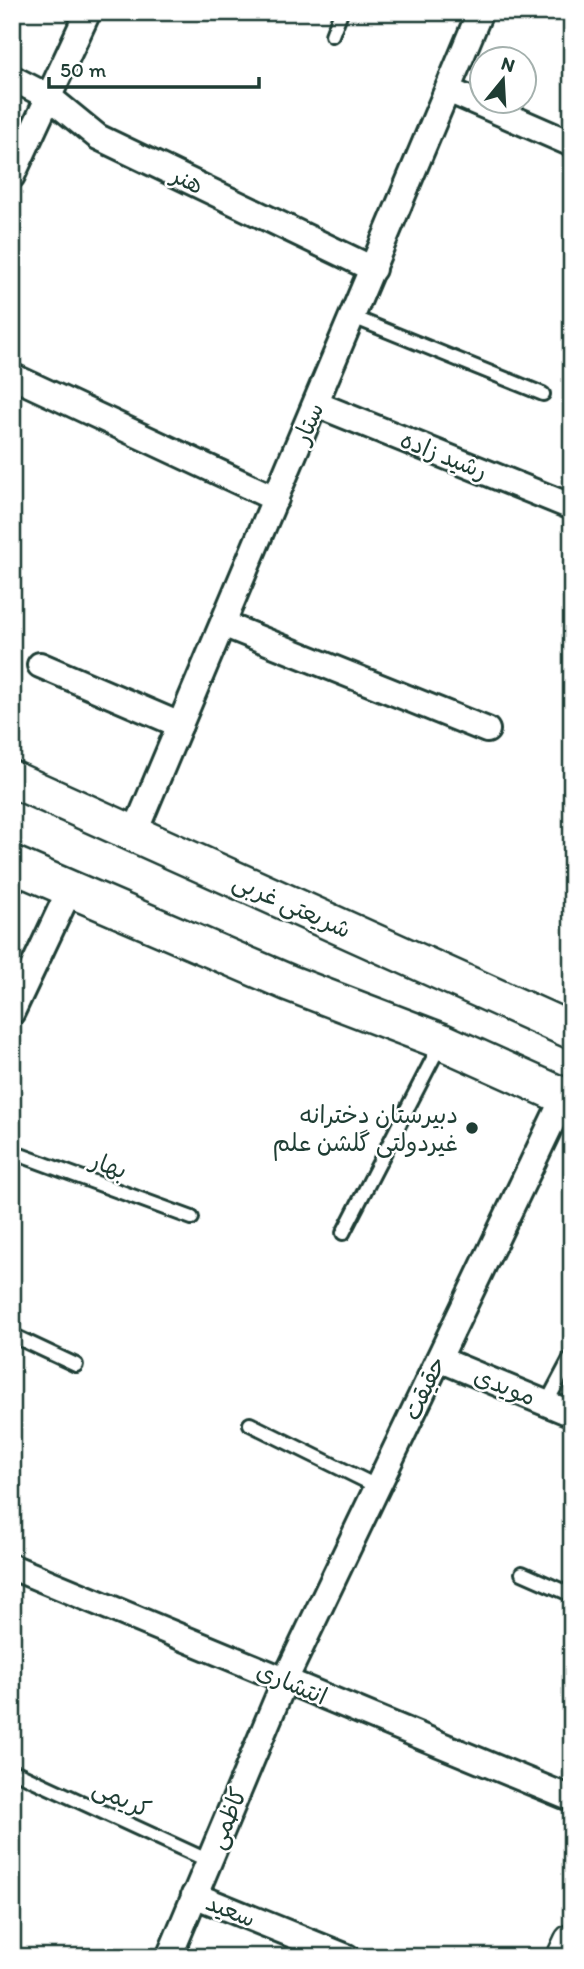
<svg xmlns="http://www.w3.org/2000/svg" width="584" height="1969" font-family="Itim,'Playpen Sans Arabic',sans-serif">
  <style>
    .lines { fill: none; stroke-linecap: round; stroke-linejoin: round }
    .lane-casing { stroke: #1f3d34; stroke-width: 18 }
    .street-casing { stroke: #1f3d34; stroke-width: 30 }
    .secondary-casing { stroke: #1f3d34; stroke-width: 40 }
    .lane { stroke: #fff; stroke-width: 12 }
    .street { stroke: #fff; stroke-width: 24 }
    .secondary { stroke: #fff; stroke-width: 35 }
    .poi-dot { fill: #1f3d34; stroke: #fff; stroke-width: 2.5 }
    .labels { text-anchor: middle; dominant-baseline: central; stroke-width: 5; stroke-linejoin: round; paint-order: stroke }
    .street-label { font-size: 24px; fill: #1f3d34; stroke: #fff }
    .poi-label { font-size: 24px; fill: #1f3d34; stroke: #fff; text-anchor: end }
  </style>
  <rect width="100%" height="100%" fill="#fff"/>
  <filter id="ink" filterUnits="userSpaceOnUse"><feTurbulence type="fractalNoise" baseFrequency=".0143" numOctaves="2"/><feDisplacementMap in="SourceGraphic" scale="14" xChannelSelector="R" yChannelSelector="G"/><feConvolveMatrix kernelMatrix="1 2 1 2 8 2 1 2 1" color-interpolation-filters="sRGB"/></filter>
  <g filter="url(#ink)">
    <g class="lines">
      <g class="lane-casing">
        <g id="lane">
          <polyline points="332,35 341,12"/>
          <polyline points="353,317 543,394"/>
          <polyline points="12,1152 192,1218"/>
          <polyline points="343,1233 440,1045"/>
          <polyline points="12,1335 76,1365"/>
          <polyline points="547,1402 572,1355"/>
          <polyline points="250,1424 378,1487"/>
          <polyline points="522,1573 572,1595"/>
          <polyline points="18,1773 209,1861"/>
        </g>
      </g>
      <g class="street-casing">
        <g id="street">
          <polyline points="12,78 49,97 98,137 373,269"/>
          <polyline points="448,90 572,144"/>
          <polyline points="12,176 88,12"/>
          <polyline points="12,376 276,499"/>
          <polyline points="316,404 572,507"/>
          <polyline points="223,624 487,730"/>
          <polyline points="40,665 180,725"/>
          <polyline points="134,834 480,12"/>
          <polyline points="12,1012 70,889"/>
          <polyline points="439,1359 572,1414"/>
          <polyline points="12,1567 572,1799"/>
          <polyline points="194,1895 347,1957"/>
          <polyline points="169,1957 285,1680 564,1097"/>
        </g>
      </g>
      <g class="secondary-casing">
        <g id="secondary">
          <polyline points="12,779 572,1031"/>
          <polyline points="12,864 289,983 441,1041 572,1100"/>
          <polyline points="565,1957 572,1942"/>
        </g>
      </g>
      <use href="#lane" class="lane"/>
      <use href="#street" class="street"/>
      <use href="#secondary" class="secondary"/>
    </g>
  </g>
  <circle class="poi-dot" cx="472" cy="1128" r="7"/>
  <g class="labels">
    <g class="street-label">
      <text transform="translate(188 180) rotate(26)">هنر</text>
      <text transform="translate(308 423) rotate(-67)">ستار</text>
      <text transform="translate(444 455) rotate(22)">رشید زاده</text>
      <text transform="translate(292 905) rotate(24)">شریعتی غربی</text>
      <text transform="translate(109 1165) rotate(20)">بهار</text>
      <text transform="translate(505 1386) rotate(22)">مویدی</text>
      <text transform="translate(424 1388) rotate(-65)">حقیقت</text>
      <text transform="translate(292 1683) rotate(23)">انتشاری</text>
      <text transform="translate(122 1798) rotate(25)">کریمی</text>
      <text transform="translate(227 1818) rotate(-67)">کاظمی</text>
      <text transform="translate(231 1910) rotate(22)">سعید</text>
    </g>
    <g class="poi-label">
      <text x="458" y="1114">دبیرستان دخترانه<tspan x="458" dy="28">غیردولتی گلشن علم</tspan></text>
    </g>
  </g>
  <rect width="584" height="1969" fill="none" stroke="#fff" stroke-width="42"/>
  <rect x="21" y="21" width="542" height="1927" fill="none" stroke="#1f3d34" stroke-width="2.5" filter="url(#ink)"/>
  <g transform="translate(503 80) rotate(18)"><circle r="33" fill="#ffffff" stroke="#a5b1ae" stroke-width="2"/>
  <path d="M0-5L12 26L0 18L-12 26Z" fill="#1f3d34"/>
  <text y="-10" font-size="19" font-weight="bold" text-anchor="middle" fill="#1f3d34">N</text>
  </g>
  <path d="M49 77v10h210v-10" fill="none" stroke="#1f3d34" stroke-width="3.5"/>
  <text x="60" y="77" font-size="21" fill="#1f3d34" stroke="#ffffff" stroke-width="5" paint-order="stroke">50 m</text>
</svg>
